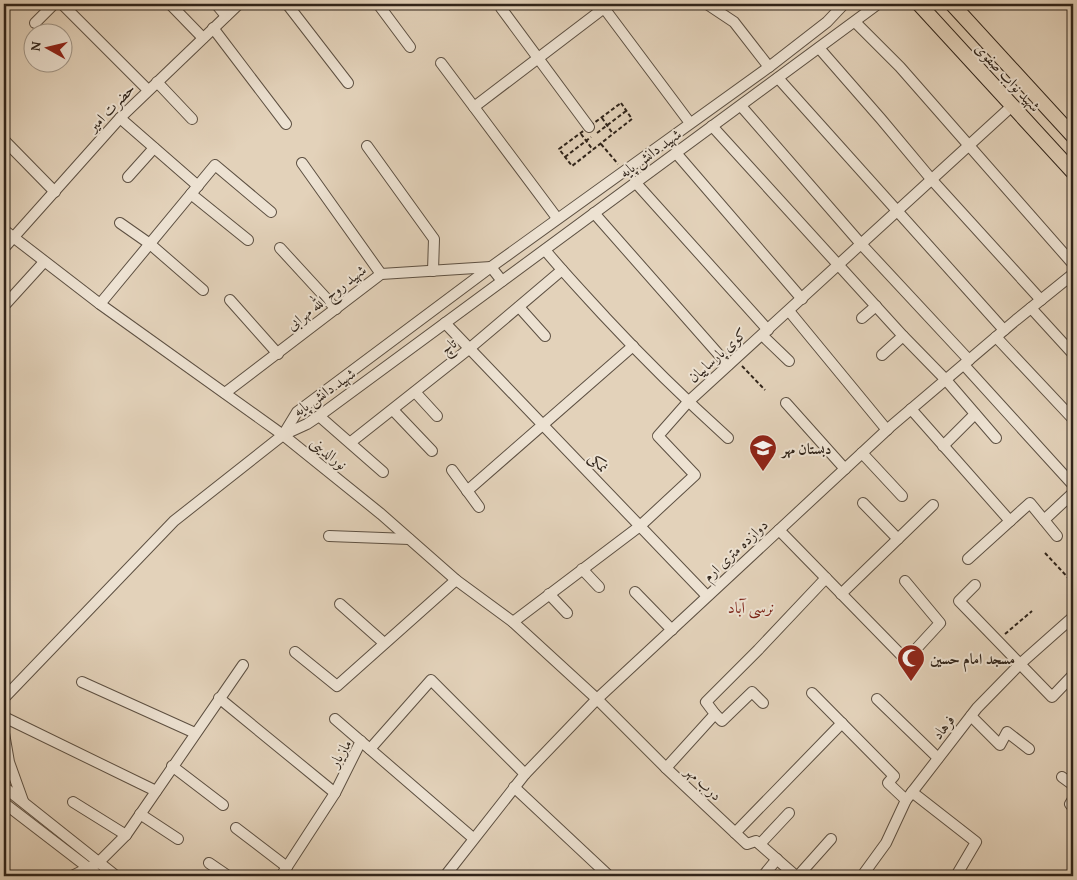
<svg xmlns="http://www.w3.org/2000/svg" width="1077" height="880" font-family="'Gentium Book Plus',Amiri,serif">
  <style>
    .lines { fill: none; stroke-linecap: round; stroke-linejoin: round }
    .minor-casing { stroke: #5d5042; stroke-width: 12 }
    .major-casing { stroke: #30241a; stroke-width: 16 }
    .path { stroke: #30241a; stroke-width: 2; stroke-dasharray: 4 2.5; stroke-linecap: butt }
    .minor { stroke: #ede2d2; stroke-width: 10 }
    .major { stroke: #e3d2ba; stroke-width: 14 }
    .labels { text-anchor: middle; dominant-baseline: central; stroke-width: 4; stroke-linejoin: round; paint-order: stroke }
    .street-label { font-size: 15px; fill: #30241a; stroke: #ede2d2 }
    .poi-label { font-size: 15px; font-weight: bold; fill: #30241a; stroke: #ede2d2; text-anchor: start }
    .neighbourhood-label { font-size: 16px; fill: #7a1f14; stroke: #ede2d2 }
  </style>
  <rect width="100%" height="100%" fill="#e3d2ba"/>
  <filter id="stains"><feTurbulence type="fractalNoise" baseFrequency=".004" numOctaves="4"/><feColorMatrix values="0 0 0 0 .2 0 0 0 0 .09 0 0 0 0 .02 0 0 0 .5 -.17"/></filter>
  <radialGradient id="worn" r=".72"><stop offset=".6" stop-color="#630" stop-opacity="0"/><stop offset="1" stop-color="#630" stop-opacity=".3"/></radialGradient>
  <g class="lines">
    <g class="minor-casing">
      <g id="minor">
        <polyline points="62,4 148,90"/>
        <polyline points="170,4 203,38"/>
        <polyline points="216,4 226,16"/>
        <polyline points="287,4 348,83"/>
        <polyline points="378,4 410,47"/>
        <polyline points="601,4 690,123"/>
        <polyline points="707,4 734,22 769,67"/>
        <polyline points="501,8 589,127"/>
        <polyline points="855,22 900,67 1073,264"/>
        <polyline points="35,23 54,4"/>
        <polyline points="213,28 286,124"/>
        <polyline points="819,48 881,119 932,180 1041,300"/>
        <polyline points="441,63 474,107"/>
        <polyline points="778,78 1004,330"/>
        <polyline points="157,82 192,119"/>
        <polyline points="741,106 861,244 969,360"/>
        <polyline points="120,118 198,186"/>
        <polyline points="712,126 903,336 946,380 996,438"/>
        <polyline points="4,140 55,192"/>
        <polyline points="367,146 434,239 433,271"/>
        <polyline points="676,153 802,299"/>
        <polyline points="302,163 381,274"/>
        <polyline points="128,177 154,148"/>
        <polyline points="635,182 768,330"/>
        <polyline points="191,194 248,240"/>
        <polyline points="594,213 728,365"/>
        <polyline points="557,218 474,107 604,8"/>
        <polyline points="120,223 150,244 203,290"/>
        <polyline points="4,230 100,304 283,435 381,514 456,580 513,622 597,699 666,768 747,844 756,841 796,876"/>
        <polyline points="4,248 120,118 239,4"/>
        <polyline points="280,248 336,309"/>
        <path d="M545,250c19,23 40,45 61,68 39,42 80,82 122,120"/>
        <polyline points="230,300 278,354"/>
        <polyline points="100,304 215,165 271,212"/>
        <polyline points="4,306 44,262"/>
        <polyline points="519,307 545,336"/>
        <polyline points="1031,308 1073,354"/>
        <polyline points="789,311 887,430"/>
        <polyline points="862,318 876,306"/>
        <polyline points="445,323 707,596"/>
        <polyline points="762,335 789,361"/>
        <polyline points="996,337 1073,419"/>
        <polyline points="882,355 903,336"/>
        <polyline points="964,365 1073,485"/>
        <polyline points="415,392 437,416"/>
        <polyline points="225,393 381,274 491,267 502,281"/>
        <polyline points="786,403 845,469"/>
        <polyline points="911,409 1010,521 1030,503 1057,536"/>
        <polyline points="393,410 432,451"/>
        <polyline points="319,416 383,472"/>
        <polyline points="283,435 297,412 491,267 769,67 827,22 844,4"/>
        <polyline points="351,442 470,348 562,270"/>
        <polyline points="943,446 975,414"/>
        <polyline points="862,453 902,496"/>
        <polyline points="452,470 479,507"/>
        <polyline points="467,491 633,346"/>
        <polyline points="863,503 898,539"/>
        <polyline points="1044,520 1073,493"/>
        <polyline points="779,530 906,660 940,623 905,581"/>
        <polyline points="329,536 409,539"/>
        <polyline points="968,559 1010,521"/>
        <polyline points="582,569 599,587"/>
        <polyline points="975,585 959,601 1052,697 1073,675"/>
        <polyline points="635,592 672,630"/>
        <polyline points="549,594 567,613"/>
        <polyline points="841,594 933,505"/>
        <polyline points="340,604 384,643"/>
        <polyline points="513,622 640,526 695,475 658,436 688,402 1012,106"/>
        <polyline points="295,652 337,686 456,580"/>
        <polyline points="82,682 195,733"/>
        <polyline points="812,693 894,776 888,783 906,800"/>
        <polyline points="4,698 174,521 283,435 307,424 319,416 878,4"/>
        <polyline points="219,698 335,793"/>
        <polyline points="877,699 938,758"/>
        <polyline points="715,714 722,721 752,692 763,703"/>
        <polyline points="971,716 1000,745 1007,732 1029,749"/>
        <polyline points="4,717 156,791"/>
        <polyline points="335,719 473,838"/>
        <polyline points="4,733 9,762 23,801"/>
        <polyline points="370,749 431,680 525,774"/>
        <polyline points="172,766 223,805"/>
        <polyline points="666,768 715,714 706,702 758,650 826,578"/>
        <polyline points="1062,777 1073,785"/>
        <polyline points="4,787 116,876"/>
        <polyline points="514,787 609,876"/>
        <polyline points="912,792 976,842 956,876"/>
        <polyline points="1073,799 1070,804 1073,808"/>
        <polyline points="73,802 126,835"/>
        <polyline points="4,803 99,876"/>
        <polyline points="140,814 178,839"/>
        <polyline points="236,828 287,867"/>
        <polyline points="735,833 842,723"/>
        <polyline points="760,844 789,813"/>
        <polyline points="209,863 228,876"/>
        <polyline points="72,876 98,863 126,835 243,665"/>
        <polyline points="281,876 335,793 361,741"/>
        <polyline points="445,876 525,774 597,699 890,427 1016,320 1073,274"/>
        <polyline points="763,876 777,859"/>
        <polyline points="798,876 831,839"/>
        <polyline points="862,876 886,843 906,800 977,708 1020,664 1073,617"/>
      </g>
    </g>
    <g class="major-casing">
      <g id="major">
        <polyline points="919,4 1073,172"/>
        <polyline points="952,4 1073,136"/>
      </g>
    </g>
    <g class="path">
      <polygon points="621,103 632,119 572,166 559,149"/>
      <polyline points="602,118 613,134"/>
      <polyline points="597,133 626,111"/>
      <polyline points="581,134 593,150"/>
      <polyline points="601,144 618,164"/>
      <polyline points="565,157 591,137"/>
      <polyline points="742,366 765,390"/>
      <polyline points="1045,553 1073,583"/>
      <polyline points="1005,634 1032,611"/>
    </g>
    <use href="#minor" class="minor"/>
    <use href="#major" class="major"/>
  </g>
  <defs>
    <g id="school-pin" transform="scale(1.4375)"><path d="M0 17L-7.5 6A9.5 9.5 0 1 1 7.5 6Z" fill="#8f2418" stroke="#ede2d2"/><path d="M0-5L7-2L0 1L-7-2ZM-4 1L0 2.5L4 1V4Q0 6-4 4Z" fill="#fff"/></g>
    <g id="mosque-pin" transform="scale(1.4375)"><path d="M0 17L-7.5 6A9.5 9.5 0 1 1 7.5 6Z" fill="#8f2418" stroke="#ede2d2"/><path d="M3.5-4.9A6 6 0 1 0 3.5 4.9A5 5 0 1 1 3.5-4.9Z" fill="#fff"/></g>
  </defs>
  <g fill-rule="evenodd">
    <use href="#school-pin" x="763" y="448"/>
    <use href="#mosque-pin" x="911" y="658"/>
  </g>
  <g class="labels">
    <g class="street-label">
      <text transform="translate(1008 77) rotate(47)">شهید نواب صفوی</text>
      <text transform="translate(111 107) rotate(-46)">حضرت امیر</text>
      <text transform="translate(650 153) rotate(-36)">شهید دانش پایه</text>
      <text transform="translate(326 297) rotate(-38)">شهید روح الله مهرابی</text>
      <text transform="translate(448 346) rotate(-39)">تاچ</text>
      <text transform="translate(717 355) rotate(-42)">کوی پارساییان</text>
      <text transform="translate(324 392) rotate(-35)">شهید دانش پایه</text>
      <text transform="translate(329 453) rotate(39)">نورالدینی</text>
      <text transform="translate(599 462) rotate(46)">نمکی</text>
      <text transform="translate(735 550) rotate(-43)">دوازده متری ارم</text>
      <text transform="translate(943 727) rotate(-52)">فرهاد</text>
      <text transform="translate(340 753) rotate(-59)">مازیار</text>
      <text transform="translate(704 783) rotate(43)">درب مهر</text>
    </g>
    <g class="poi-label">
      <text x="782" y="448">دبستان مهر</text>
      <text x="930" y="658">مسجد امام حسین</text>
    </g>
    <g class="neighbourhood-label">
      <text x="751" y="607">نرسی آباد</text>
    </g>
  </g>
  <rect width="1077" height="880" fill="none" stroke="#e3d2ba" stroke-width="20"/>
  <rect x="5" y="5" width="1067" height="870" fill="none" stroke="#30241a" stroke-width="2.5"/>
  <rect x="10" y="10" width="1057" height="860" fill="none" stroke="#30241a"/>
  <g transform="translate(48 48) rotate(278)"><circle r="24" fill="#ede2d2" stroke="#a19688"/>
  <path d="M0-4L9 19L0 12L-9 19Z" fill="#8f2418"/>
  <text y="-8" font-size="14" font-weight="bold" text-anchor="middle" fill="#30241a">N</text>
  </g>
  <rect width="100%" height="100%" filter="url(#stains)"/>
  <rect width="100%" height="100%" fill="url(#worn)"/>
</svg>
